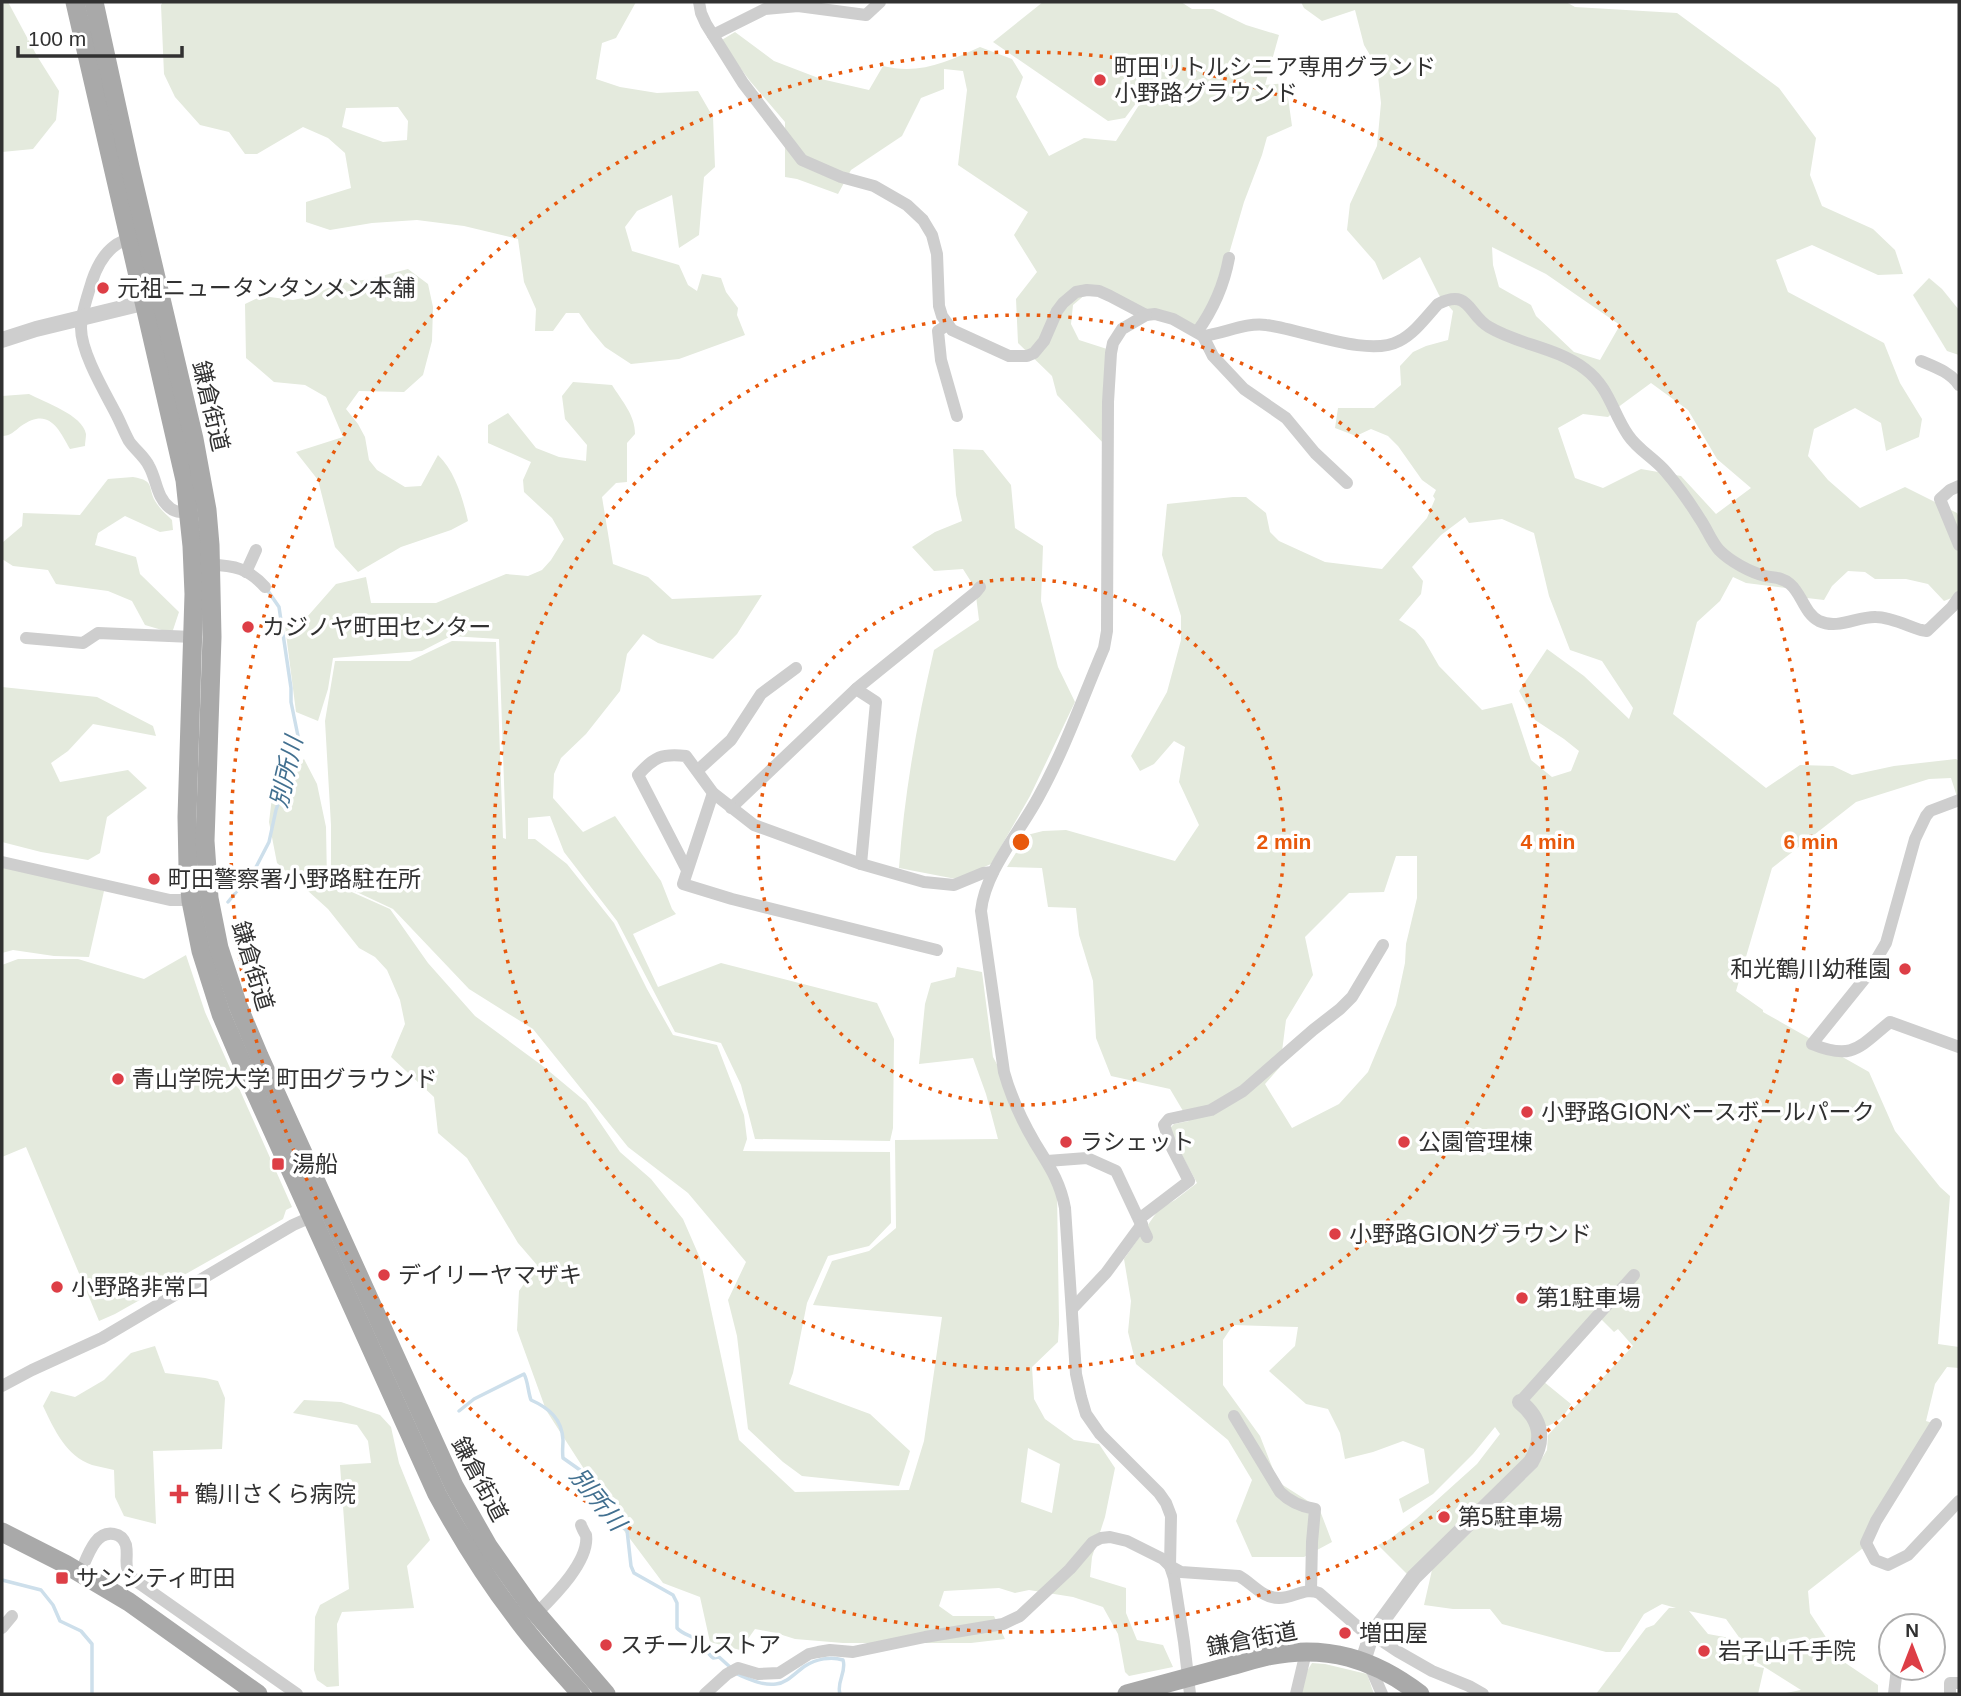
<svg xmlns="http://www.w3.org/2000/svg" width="1961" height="1696" font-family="Arial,'Noto Sans JP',sans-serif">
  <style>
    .green { fill: #e4eadd; fill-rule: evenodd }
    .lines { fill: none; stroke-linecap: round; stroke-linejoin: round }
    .stream { stroke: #cddfeb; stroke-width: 3.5 }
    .minor { stroke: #cecece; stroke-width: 12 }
    .tertiary { stroke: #cecece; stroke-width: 16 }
    .primary { stroke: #a9a9a9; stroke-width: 19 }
    .ring { fill: none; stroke: #e8590c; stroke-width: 3.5; stroke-dasharray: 3.5 7 }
    .poi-dot { fill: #dd3e46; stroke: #fff; stroke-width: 2.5 }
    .labels { text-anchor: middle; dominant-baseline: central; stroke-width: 7; stroke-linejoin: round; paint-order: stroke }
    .poi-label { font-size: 23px; fill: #313131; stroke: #fff; text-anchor: start }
    .street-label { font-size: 23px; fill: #313131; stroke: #fff }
    .water-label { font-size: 24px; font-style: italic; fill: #427090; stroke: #fff }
    .centre { fill: #e8590c; stroke: #fff; stroke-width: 3.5 }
    .ring-label { font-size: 21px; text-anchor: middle; font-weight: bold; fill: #e8590c; stroke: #fff; stroke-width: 7; stroke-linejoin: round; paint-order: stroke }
  </style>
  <rect width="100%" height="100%" fill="#fff"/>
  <g class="green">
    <polygon points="2,2 8,2 37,56 59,91 56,120 33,149 2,152"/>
    <path d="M163,2h473l-20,36 -14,5 -6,36 24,8 37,6 41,-2 15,26 2,50 -11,10 -5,58 -20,13 -7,-53 -35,16 -12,16 7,24 47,14 9,20 9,6 5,-17 19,4 5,14 12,16 -1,7 8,20 -66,24 -48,5 -26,-17 -15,-18 -11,-16h-13l-13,18h-18l1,-22 -12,-27 -6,-43 -54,-13 -47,-6 -45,3 -42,7 -24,-8v-20l45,-14 -6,-35 -17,-15 -25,-11 -46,27h-12l-16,-22 -29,-7 -25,-28 -11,-23 -3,-69zM398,107l10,14 -1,19 -24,2 -41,-15 4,-19z"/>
    <path d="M1043,2h138l11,7h21l33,16 33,10 -14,50 21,-2 6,43 -25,11 -5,18 -18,47 -20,69 -28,59 -95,-34 -15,-2 -13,11 -2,19 8,16 28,9 -1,97 -49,-51 -5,-19 -34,-33 -2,-44 21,-27 -23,-37 14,-23 -70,-47 9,-75 -4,-19 -19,-2v20l-23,9 -19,38 -51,34 -13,24 -41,-15 -12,-2v-55l-35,-41 -30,-40 15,-9 39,29 47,18 48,11 14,-24c36,9 64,-4 97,-19l32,12 11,18 -7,20 33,59 35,-18 32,3 48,-75 -39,52 -17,3 -115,-79z"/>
    <path d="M1301,2h265l9,5 102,6 102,75 37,50 -6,37 12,31 51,23 22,21 8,24 -25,1 -66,-30 -36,15 12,32 96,51 16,40 22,36 -3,18 -33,14 -5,-28 -26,-15 -41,21 -6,27 20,24 32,28 45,-21 52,26 2,5v77l-15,6 -16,-17 -22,-5h-31l-10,-7 -17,-1 -16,15 -8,14 -17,-2 -21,-10 -40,-5 -13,-6 -13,24 -23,21 -24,92 93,74 34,-23 33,1 19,9 42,-9 62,-7 3,2v42l-8,-25 -22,1 -73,23 -84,66 -36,123 27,19v2l106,60 26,59 45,56 10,9 -12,148 21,3v21l-12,-1 -12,17 -9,37 10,3 -73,124 -55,43 2,22 31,47 37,25v9h-97l20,-4 -46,-29 -1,5 10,2 -6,26h-162l50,-66 8,-3 15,-17h7l-14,-4 -18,10 -24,38h-14l-104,-28 -12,-15h-37l-29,-4 8,-35 104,-102 11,-18 1,-15 85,-89 -15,-17 -4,3 -17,-17 -59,62 33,27c-6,12 -15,20 -27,23l1,19 -129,137 -38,-38 9,-4 29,-22 61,-55 23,-30 -5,-7 -22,27 -40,40 -30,19 -4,-14 30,-16 -5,-34 -21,-8 -30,11 -28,7 -5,-26 -12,-24 -22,-5 -37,-33 26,-25 3,-19 -65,-2 -10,15v45l37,51 18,46 41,26 13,34 -28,15h-52l-16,-36 16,-41 -24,-40 -92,-76 -8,-32 3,-31 -7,-42 35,-50 16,-9 22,-17 -20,-37 -7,-18 4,-4 15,-3 -19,-32 -59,-13 -15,-38 -3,-57 -14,-46 -3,-27 -28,-1 -6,-39 -35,-1 20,-32 16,-4 23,-1 109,31 24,-36 -20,-43 6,-35 -11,-6 -20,23 -14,7 -9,-15 36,-64 14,-52v-24l-19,-61 5,-51 66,-7h13l20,16 4,19 9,9 46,21 57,7 45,-51 8,-19 -2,-3 3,-6 -14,-10 -24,-34 -10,-10 -17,-7 -15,7 -21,-8 3,-20h36l27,-23 -1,-19 13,-14 13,-6 22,-6 5,-29 -14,-16 -19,-38 -37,23 -8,-18 -28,-32 3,-26 27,-58 4,-43 -4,-36 -13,-22 -9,-35 -33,11 -18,-13zM1492,247l54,27 74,51 -20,35 -26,-8 -38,-36 -5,-11 -32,-18 -6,-22zM1651,383l37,27 29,49 34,29 -35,26 -35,-38 -40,-7 -38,19 -28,-10 -17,-50 25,-14 25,3 13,-12zM1465,517l4,6 33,-4 32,14 15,63 21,54 32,11 31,47 -4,11 -45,-43 -37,-27 -28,42 16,29 29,19 15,12 -8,20 -19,6 -21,-17 -19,-57 -30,7 -43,-44 -15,-26 -9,-10 -16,-10 22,-26 2,-13 -11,-14 29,-32zM1396,856h21v42l-11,46 -1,19 -9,42 -28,67 -29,32 -47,24 -27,-44 15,-17 6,-47 27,-45 -8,-38 44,-44 35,-1zM1689,1611l37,8 15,21 -33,-6z"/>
    <path d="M408,269l20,15 5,23 -1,34 -9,34 -19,17 -45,-1 -13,18 12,15 7,13 4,23 8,10 28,17 16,-1 17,-31c17,16 25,44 30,66l-17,9 -50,17 -43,25 -23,-25 -17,-67 -22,-28 47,-15 -17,-40 -21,-12 -31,-3 -28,-24 -1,-54 17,-8 31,4 20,-4 22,-12 35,-5z"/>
    <polygon points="1929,278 1942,289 1959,310 1959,355 1947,351 1913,295"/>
    <path d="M573,382l39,3c10,16 23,30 23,49l-8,9v39l-11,1 -14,14 11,67 35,13 24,22 90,-4 -25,39 -24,25 -55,-16 -15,-9 -16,20 -7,37 -34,43 -25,24 -7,16 -1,24 30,34 32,-16 46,65 11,28 4,5 -43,20 25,53 63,-24 156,40 17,36 -1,89 -3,13 -135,-2 -14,-54 -20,-42 -46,-11 -58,-111 -53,-69 -14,-36 -22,2v21h7l32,25 47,59 33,66 26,46 44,10 27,70 3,24 -4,12 147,1 1,71 -22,23 -41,10 -21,47 -14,70 -4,11 81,30 40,37 -11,35 -97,-10 -19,-14 -35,-33 -11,-93 -9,-36 18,-38 -58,-69 -60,-46 -95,-118 -64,-40 -76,-80 -62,-29v-55l-6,-104 10,-60h75l42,-20 44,1 7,196 3,1 -7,-200 -48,-3 -29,15 -89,7 -5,31 -10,32 -22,-9 -11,-86 15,-1 36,-41 30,-7 5,26h65l70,-29 22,2 14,-6 9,-10 13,-21 -12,-21 -28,-26 -1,-12 8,-18 -43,-19v-18l20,-12 28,35 23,9 27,4 1,-16 -22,-26 -3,-23z"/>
    <path d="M29,394c15,8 54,21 57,40 0,4 -1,8 -1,12l-15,3c-12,-22 -22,-42 -49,-23 -6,5 -11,10 -19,10v-40z"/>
    <path d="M953,449l30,1 28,35 4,43 28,18 -2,55 17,66 17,35 -45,94 -39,68 -35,15 -57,-11c5,-73 18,-146 35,-218l45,-30 -4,-32 -12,-19 -29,2 -22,-24 23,-15 27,-11 -6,-26z"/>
    <path d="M133,477c24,4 13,11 24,27 4,6 10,11 15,16l1,10 -13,2 -35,-16 -27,17 -3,12 41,12 4,17 39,38 -7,21 -27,-8 -13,-24 -24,-10 -52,-7 -8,-14 -35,-4 -11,-7v-16l20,-17 1,-13 57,2 28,-36z"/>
    <polygon points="2,687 97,697 153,726 156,736 93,724 68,751 51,763 60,782 128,770 147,788 107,817 100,853 88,860 41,852 2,842"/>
    <path d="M304,759l13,25 9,43 1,54 63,28 38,54 47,53 69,51 42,35 34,50 31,27 32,40 17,39 39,182 56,52 114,-2 15,-49 18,-124 -129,-12 19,-44 37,-10 27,-23 -1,-88 103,-1 -12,-45 -13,-36 -54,6 6,-60 6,-21 24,-6 2,-10 25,5 11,85 25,46 39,88 2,133 -1,18 -26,25 2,32 11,20 29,21 25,4 16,24 -10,49 -13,40 -2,20 36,11v25l11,27 26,5 10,22 -44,9 -4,-4 -7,-38 -15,-27 -30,-10 -44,-7 -14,3 -16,-5 -55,3 -5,15 14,10h41l11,23 -34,4h-128l-48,-4 -19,-6 -21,-4 -15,21 -30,-8 -10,-45 -37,-14 -41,-55 -76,-118 -29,-80 2,-39 18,-26 -19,-22 -51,-85 -29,-25 -4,-36 -43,-40 14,-33 -5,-24 -13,-30 -12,-13 -16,-9 -31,-39 -51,-46 -8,-41 4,-33zM1028,1448l32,16 -8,49 -31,-11z"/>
    <polygon points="2,861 104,891 89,957 54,956 13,950 2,953"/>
    <polygon points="186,955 205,1012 292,1207 286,1210 283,1219 115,1314 99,1321 26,1147 2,1157 2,965 18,959 78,959 144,979"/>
    <path d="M155,1346l10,27 40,5 13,3 7,17 -3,51 -69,2 3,73 -32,-8 -9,-19 -1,-27c-7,-2 -15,-3 -22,-5 -26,-9 -38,-36 -49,-59l8,-15 24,6 29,-17 27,-27z"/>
    <polygon points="304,1400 341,1402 380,1415 391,1427 399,1463 430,1540 407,1566 414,1608 342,1612 337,1624 339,1686 327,1687 317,1680 314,1670 315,1617 320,1605 349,1589 340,1465 371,1463 368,1441 357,1425 293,1413"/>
    <polygon points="1312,1663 1325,1664 1367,1674 1374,1694 1301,1694 1304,1676"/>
  </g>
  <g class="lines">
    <g class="stream">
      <polyline points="228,902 255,869 269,842 276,810 293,761 298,736 291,702 291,688 279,607 268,591"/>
      <path d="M459,1411l15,-12 50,-25c4,7 4,18 7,26 18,8 31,19 32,40 0,6 -1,11 0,18l17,12 36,54 11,6 4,36 3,7 39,22 4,8v25c6,7 14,7 20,12 7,5 10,13 16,18l6,-1 11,10"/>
      <polyline points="2,1580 41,1590 53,1605 60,1621 81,1631 92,1644 92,1694"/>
      <path d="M737,1674c12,5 26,12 39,10 11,-1 20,-12 29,-18 11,-7 26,-10 38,-6 4,12 -7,22 -3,34"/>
    </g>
    <g class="minor">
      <polyline points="699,2 701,13 706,24 743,83 802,160 841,177 874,186 907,205 923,220 932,235 937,254 939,306 942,316 952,330 1009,356 1027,356 1034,353 1044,341 1057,311 1063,303 1076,292 1087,290 1099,291 1110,296 1146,315 1155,314 1173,319 1203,336 1213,356 1244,389 1286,418 1315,453 1347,483"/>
      <polyline points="713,35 765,9 798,6 866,15 880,2"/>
      <path d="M129,239c-20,5 -31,24 -37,42 -4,14 -11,32 -11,47 0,24 23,63 34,84 5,9 9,20 14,29 6,9 15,15 20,25 8,14 7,31 21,42 7,6 17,4 26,3"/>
      <path d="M1146,315l-24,14 -9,14 -2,10 -3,49 -1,229 -3,17c-21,49 -39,101 -65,148 -19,36 -54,75 -58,115l23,161c7,25 18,49 31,71 14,23 25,38 30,65l11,166 5,23 5,17 14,20 59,59 7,10 5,13 -1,50 4,12 10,64 6,52"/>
      <polyline points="947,325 938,331 941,360 957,416"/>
      <path d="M1197,332c16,-22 27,-47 32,-74"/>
      <path d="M1203,336c20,-2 43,-14 63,-11 36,4 102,33 133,16 15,-7 28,-25 39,-37 32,-16 30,11 51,23 30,18 67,20 96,42 25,19 27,43 43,66 10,15 26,23 38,37 12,14 24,31 34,47 7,10 11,22 19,31 12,12 31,22 46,26 9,2 17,1 25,8 12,10 14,29 29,37 19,9 39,-5 57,-4 14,0 32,9 45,13l6,1 25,-24 7,-10"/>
      <path d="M1921,361c14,6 29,11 38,24"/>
      <polyline points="1959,486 1950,490 1940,499 1959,545"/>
      <path d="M211,565c23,0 38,4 54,22"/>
      <polyline points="246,572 256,550"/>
      <polyline points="26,638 83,643 98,633 193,637"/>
      <polyline points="856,689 876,702 861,864"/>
      <polyline points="698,770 731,740 761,694 796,668"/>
      <polyline points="713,793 683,884 732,899 937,950"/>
      <path d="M1959,800l-29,11 -4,5 -11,23 -29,104 -20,34 -54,67c41,17 47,3 78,-22l69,25"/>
      <polyline points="731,808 856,689 976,592 980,587"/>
      <polyline points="2,862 170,900 196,900"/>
      <path d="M687,870l-49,-95c16,-18 24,-22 48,-19l27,37 41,32 107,39 63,18 30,3 29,-12 10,-1"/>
      <polyline points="1047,1161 1087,1158 1116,1171 1147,1237"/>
      <polyline points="1139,1219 1189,1181 1172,1148 1164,1125 1169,1119 1211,1110 1243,1091 1313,1030 1340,1009 1352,997 1383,945"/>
      <polyline points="1072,1309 1106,1273 1142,1224"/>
      <polyline points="2,1386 32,1370 102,1338 293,1225 318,1214"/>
      <polyline points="1520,1402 1634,1275"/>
      <path d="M1234,1416l46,76c9,9 22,15 35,17l-3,33 -1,48"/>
      <polyline points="1936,1424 1876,1521 1866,1543 1875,1560 1888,1565 1908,1555 1959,1501"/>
      <path d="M80,1573c7,-14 14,-43 34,-39 6,1 10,5 12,11 3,16 -5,22 10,36l161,113"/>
      <path d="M536,1614c17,-17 54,-53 50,-79 -1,-1 -5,-9 -5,-10"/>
      <polyline points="2,1628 12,1616"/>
      <polyline points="1369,1664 1382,1694"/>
      <path d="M705,1694l22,-20 11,-6 20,6 21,-1 30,-19 9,-2 12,-2 23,2 72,-15 78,-13 17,-8 50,-47 23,-27 8,-4 9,-1 17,4 36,18 7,7 11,6 58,4c14,8 23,22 40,22 15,0 26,-11 40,-5l46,40 14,6 18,12 35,20 37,15 14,8"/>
      <polyline points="1296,1694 1306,1652"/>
      <polyline points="1894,1694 1897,1668"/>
      <polyline points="1950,1694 1950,1683 1959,1683"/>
    </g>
    <g class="tertiary">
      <polyline points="2,340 36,329 155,300"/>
      <path d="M1363,1661l8,-25 43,-59 117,-115c14,-23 10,-43 -11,-60"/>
    </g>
    <g class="primary">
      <path d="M75,2l110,478 7,66 2,48 -7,223 1,50 3,34 10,50 20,63 21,49 195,431c23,42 48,83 78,122 20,28 44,53 66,78"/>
      <polyline points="94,2 130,167 194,439 207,510 210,545 212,637 205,841 209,898 219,948 238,1006 259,1056 454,1486 488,1546 531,1607 606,1694"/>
      <polyline points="2,1532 65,1564 129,1602 258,1694"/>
      <path d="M1127,1694c33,-9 66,-18 100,-27 13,-3 27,-8 41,-11 59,-12 106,3 152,38"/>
    </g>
  </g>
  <g class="ring">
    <circle cx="1021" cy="842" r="263"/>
    <circle cx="1021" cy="842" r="527"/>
    <circle cx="1021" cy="842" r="790"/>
  </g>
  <g class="poi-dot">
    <circle cx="1100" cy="80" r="7"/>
    <circle cx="103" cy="288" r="7"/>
    <circle cx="248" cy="627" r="7"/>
    <circle cx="154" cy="879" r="7"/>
    <circle cx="1905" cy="969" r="7"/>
    <circle cx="118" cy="1079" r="7"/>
    <circle cx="1527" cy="1112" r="7"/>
    <circle cx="1066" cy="1142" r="7"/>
    <circle cx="1404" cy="1142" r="7"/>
    <rect x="271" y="1157" width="14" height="14" rx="3.5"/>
    <circle cx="1335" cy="1234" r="7"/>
    <circle cx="384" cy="1275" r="7"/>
    <circle cx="57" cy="1287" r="7"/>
    <circle cx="1522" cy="1298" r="7"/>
    <path d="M175.5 1483.5h7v7h7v7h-7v7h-7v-7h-7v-7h7z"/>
    <circle cx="1444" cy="1517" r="7"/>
    <rect x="55" y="1571" width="14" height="14" rx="3.5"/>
    <circle cx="1345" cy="1633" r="7"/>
    <circle cx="606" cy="1645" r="7"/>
    <circle cx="1704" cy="1651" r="7"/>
  </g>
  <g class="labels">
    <g class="poi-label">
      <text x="1114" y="67">町田リトルシニア専用グランド<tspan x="1114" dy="26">小野路グラウンド</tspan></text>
      <text x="117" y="288">元祖ニュータンタンメン本舗</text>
      <text x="262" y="627">カジノヤ町田センター</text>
      <text x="168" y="879">町田警察署小野路駐在所</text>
      <text x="1891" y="969" text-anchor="end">和光鶴川幼稚園</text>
      <text x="132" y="1079">青山学院大学 町田グラウンド</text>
      <text x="1541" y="1112">小野路GIONベースボールパーク</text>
      <text x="1080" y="1142">ラシェット</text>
      <text x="1418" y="1142">公園管理棟</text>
      <text x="292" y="1164">湯船</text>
      <text x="1349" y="1234">小野路GIONグラウンド</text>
      <text x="398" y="1275">デイリーヤマザキ</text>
      <text x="71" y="1287">小野路非常口</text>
      <text x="1536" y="1298">第1駐車場</text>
      <text x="195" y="1494">鶴川さくら病院</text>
      <text x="1458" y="1517">第5駐車場</text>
      <text x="76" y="1578">サンシティ町田</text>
      <text x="1359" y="1633">増田屋</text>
      <text x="620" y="1645">スチールストア</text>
      <text x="1718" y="1651">岩子山千手院</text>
    </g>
    <g class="street-label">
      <text transform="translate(211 406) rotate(77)">鎌倉街道</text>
      <text transform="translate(253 966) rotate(73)">鎌倉街道</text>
      <text transform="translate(480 1479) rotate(62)">鎌倉街道</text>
      <text transform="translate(1252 1639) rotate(-11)">鎌倉街道</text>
    </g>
    <g class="water-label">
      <text transform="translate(286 772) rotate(-77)">別所川</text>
      <text transform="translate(598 1499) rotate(51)">別所川</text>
    </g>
  </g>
  <circle cx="1021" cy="842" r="10" class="centre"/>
  <g class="ring-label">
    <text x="1284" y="849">2 min</text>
    <text x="1548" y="849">4 min</text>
    <text x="1811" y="849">6 min</text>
  </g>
  <rect width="1961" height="1696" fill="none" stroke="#313131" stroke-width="7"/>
  <g transform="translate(1912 1647)"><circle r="33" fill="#ffffff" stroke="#adadad" stroke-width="2"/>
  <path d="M0-5L12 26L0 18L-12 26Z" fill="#dd3e46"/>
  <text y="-10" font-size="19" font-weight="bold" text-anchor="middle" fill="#313131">N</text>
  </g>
  <path d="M18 46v10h164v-10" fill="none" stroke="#313131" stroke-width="3.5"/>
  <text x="28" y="46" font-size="21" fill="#313131" stroke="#ffffff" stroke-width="5" paint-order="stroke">100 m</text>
</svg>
